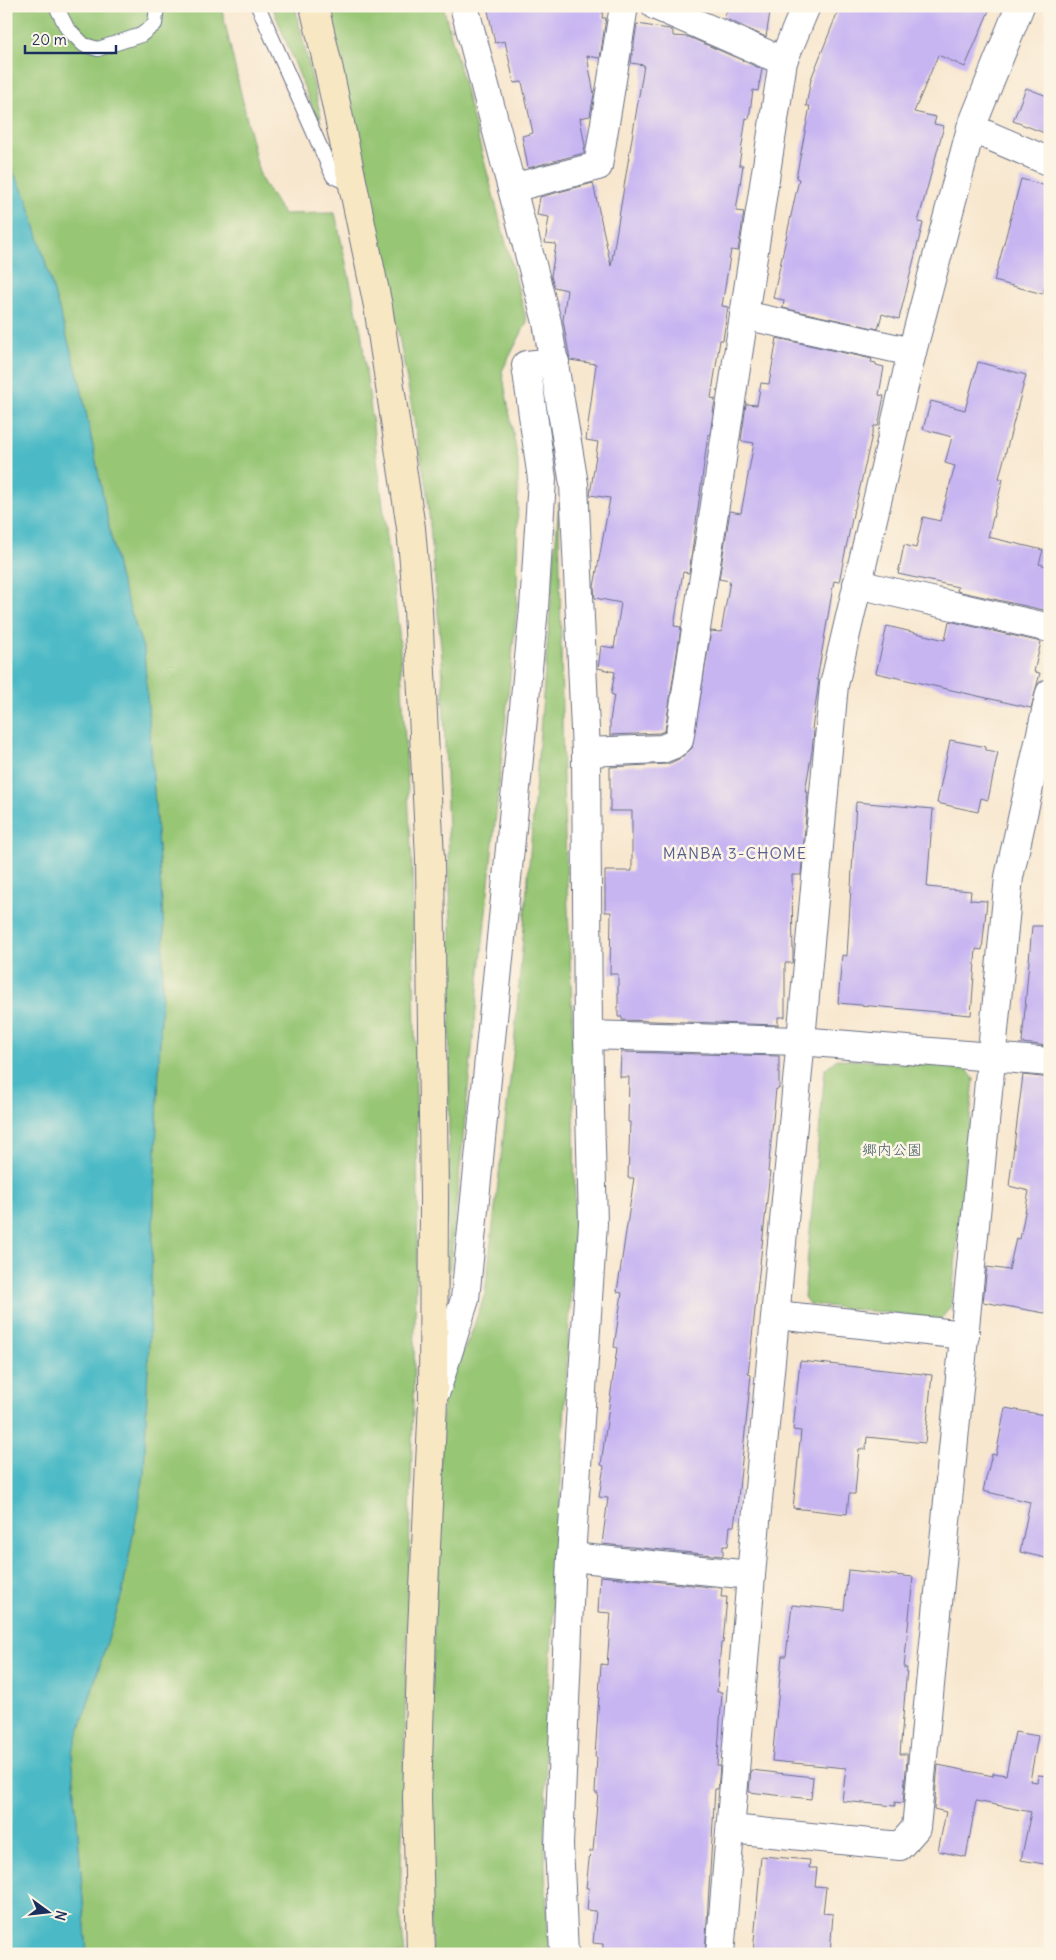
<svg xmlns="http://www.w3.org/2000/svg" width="1056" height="1960" font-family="Delius,'Klee One',sans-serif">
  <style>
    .green { fill: #97c675; stroke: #597a6a }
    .water { fill: #4cbac6; stroke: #347492 }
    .building { fill: #c7b5f2 }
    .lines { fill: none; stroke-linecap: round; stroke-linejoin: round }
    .lane-casing { stroke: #686f86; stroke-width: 16 }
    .street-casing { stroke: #686f86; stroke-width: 30 }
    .secondary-casing { stroke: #686f86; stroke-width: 30 }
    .lane { stroke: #fff; stroke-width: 14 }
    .street { stroke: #fff; stroke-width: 28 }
    .secondary { stroke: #f7e8c3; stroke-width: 28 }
    .labels { text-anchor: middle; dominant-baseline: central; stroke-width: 5; stroke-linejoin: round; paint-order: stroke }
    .park-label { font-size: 15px; fill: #405c65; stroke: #fcf5e5 }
    .neighbourhood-label { font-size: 16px; letter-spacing: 1px; fill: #575e92; stroke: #fcf5e5 }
  </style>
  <rect width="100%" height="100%" fill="#fcf5e5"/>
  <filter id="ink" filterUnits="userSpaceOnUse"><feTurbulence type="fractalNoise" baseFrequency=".02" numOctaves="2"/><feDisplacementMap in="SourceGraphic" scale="10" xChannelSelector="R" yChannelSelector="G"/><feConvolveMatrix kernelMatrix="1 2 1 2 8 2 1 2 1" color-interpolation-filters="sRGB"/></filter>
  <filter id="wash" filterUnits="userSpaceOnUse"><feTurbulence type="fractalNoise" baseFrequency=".0096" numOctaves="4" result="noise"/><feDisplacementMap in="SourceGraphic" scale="20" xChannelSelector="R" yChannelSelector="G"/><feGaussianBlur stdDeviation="1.12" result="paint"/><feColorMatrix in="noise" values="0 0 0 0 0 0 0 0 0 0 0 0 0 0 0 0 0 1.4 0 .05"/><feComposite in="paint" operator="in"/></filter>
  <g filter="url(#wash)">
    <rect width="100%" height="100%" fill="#f8e7cf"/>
    <g class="green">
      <polygon points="6,6 221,6 260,177 283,214 335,213 361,331 399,632 412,864 418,1208 400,1912 405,1954 87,1954 72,1754 122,1594 144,1475 164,932 144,651 119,576 80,382 27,199 6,158"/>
      <polygon points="272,6 295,6 321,117 316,117"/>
      <polygon points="326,6 443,6 527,322 502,371 518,461 517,607 447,1296 451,921 442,658 427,492 398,331 370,201"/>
      <polygon points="559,503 563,785 573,1034 575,1205 560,1502 546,1735 545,1870 549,1954 432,1954 426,1839 443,1394 470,1337 485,1294 514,1046"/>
      <polygon points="837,1059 964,1066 974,1079 951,1306 941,1319 809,1304 804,1297 825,1069"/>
    </g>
    <polygon class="water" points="6,158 27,199 80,382 119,576 144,651 164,932 144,1475 122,1594 72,1754 87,1954 6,1954"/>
    <g id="blocks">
      <g class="building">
        <polygon points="487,6 604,6 602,18 606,18 600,58 587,56 594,94 590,116 580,118 585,146 584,153 528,168 522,136 533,133 522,82 514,83 505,41 495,43"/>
        <polygon points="729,6 771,6 766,37 724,18"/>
        <polygon points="840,6 991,6 965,67 938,55 914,112 936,117 934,124 944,126 918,222 923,223 899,319 882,314 878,329 783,308 784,300 773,298 799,179 796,178 810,106 806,106 811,79"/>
        <polygon points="637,24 669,29 673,31 673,36 689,37 762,69 758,91 753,90 749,119 746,118 739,165 743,165 736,211 744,212 738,251 731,250 722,306 728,307 723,340 720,340 711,398 715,399 710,435 708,435 689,573 683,572 674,626 681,627 665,731 659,733 610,735 610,721 614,695 611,694 615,672 598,668 601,646 614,648 621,603 595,598 594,587 610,498 590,495 598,442 586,440 596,364 570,360 563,320 567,290 554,287 551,276 556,244 545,243 549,217 537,215 540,197 593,183 611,266 644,65 631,63"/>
        <polygon points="1026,88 1050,97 1050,135 1013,121"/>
        <polygon points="1021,179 1050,187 1050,269 1043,294 994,281"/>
        <polygon points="777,338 872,359 871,362 876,363 876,365 884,367 879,395 884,396 878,426 874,426 855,509 854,509 839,582 834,581 817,680 819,680 812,729 814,730 812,751 805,792 808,792 801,875 792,875 793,960 792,963 785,963 785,1017 778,1017 778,1025 622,1020 622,1017 618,1017 618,974 610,974 611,912 605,912 605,871 632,871 632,811 610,811 610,767 668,764 681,758 692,748 711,631 721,632 730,581 719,579 730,511 741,513 754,443 741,441 746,404 757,405 761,383 769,384"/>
        <polygon points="978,362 1026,375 999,478 1003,479 988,537 1043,550 1039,564 1050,567 1050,602 1048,611 957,591 958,587 898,574 904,545 916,548 923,517 940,521 955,466 945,463 952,437 923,429 931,401 965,410"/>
        <polygon points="949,621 1041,642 1034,672 1040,673 1031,708 876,673 887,626 945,640"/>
        <polygon points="950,740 986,747 986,750 998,752 988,800 981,798 978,812 937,803"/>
        <polygon points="856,802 933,809 927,887 971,891 970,900 987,901 982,950 976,949 971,1015 838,1003 842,955 847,956"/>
        <polygon points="1032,926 1050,926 1050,1022 1048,1046 1022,1043"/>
        <polygon points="621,1052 779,1056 779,1089 776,1089 768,1172 770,1172 748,1374 751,1375 738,1498 734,1526 730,1526 728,1546 723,1546 723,1556 602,1544 608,1498 599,1497 604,1466 601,1465 617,1348 614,1347 622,1293 617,1292 634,1178 628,1178 630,1122 628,1122 629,1077 620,1077"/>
        <polygon points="1023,1075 1050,1078 1050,1314 983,1302 987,1267 1009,1270 1016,1238 1020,1239 1029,1191 1009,1186"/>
        <polygon points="800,1361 932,1375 925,1443 867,1437 866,1449 859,1449 855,1494 849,1494 847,1514 793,1508 801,1431 793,1430"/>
        <polygon points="1005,1408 1050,1416 1050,1559 1020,1552 1030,1502 983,1491 992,1454 996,1455"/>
        <polygon points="848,1570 913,1577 904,1668 907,1668 900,1754 907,1754 907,1759 903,1803 895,1802 895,1806 842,1801 846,1768 772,1761 782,1656 786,1656 792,1605 844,1610"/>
        <polygon points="600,1576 722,1588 721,1597 727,1597 723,1643 721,1643 717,1692 722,1692 717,1766 720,1766 718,1789 715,1789 705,1954 625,1954 603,1952 603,1944 593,1943 596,1911 587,1910 589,1888 586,1888 590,1851 593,1851 598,1793 595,1793 597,1757 595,1757 601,1664 607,1665 611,1613 598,1612"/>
        <polygon points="1015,1732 1038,1736 1030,1781 1037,1782 1038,1775 1050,1776 1050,1865 1021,1860 1031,1812 976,1801 966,1857 938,1851 946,1812 934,1809 938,1765 993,1776 993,1773 1006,1775"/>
        <polygon points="751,1770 813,1777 811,1799 749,1792"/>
        <polygon points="761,1856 810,1860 809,1868 817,1868 815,1886 826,1887 823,1913 833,1914 830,1954 753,1954"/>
      </g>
    </g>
  </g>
  <g filter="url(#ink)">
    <use href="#blocks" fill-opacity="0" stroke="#686f86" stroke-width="1"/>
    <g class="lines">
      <g class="lane-casing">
        <g id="lane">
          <polyline points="56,6 67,28 84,45 98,49 141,35 155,24 157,6"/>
          <polyline points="258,6 333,176 353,186"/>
        </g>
      </g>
      <g class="street-casing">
        <g id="street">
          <polyline points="464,6 547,322 574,484 586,752 588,1035 593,1223 571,1557 559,1845 564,1954"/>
          <polyline points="656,6 783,61"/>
          <polyline points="971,128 1050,162"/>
          <polyline points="512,188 598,166 624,6"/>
          <polyline points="744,315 912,352"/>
          <polyline points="857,584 1050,628"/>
          <polyline points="586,752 662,749 672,745 679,740 783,61 806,6"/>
          <polyline points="588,1035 800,1041 1050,1062"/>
          <polyline points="776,1315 965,1335"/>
          <polyline points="436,1391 465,1299 534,608 542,479 526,365 555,362"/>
          <polyline points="571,1557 751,1575"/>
          <polyline points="731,1829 900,1846 916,1828 1009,877 1050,693"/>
          <polyline points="720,1954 751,1575 834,685 912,352 971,128 1020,6"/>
        </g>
      </g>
      <g class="secondary-casing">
        <polyline id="secondary" points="314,6 329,70 378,306 411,528 418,610 430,859 434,1197 433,1401 422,1630 417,1797 421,1954"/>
      </g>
      <use href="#lane" class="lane"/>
      <use href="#street" class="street"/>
      <use href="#secondary" class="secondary"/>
    </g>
  </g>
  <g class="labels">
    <g class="park-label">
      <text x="892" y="1149">郷内公園</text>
    </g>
    <g class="neighbourhood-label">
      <text x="735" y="853">MANBA 3-CHOME</text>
    </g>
  </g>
  <rect width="1056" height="1960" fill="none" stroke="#fcf5e5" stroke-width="25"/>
  <g transform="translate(48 1912) rotate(105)" stroke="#fcf5e5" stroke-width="4" paint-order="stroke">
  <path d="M0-4L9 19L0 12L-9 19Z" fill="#1b2f5e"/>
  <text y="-8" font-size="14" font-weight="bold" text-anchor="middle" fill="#1b2f5e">N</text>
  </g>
  <path d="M25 45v8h91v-8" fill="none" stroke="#1b2f5e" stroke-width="2.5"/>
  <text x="32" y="45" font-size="15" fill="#1b2f5e" stroke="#fcf5e5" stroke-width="4" paint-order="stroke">20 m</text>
</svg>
